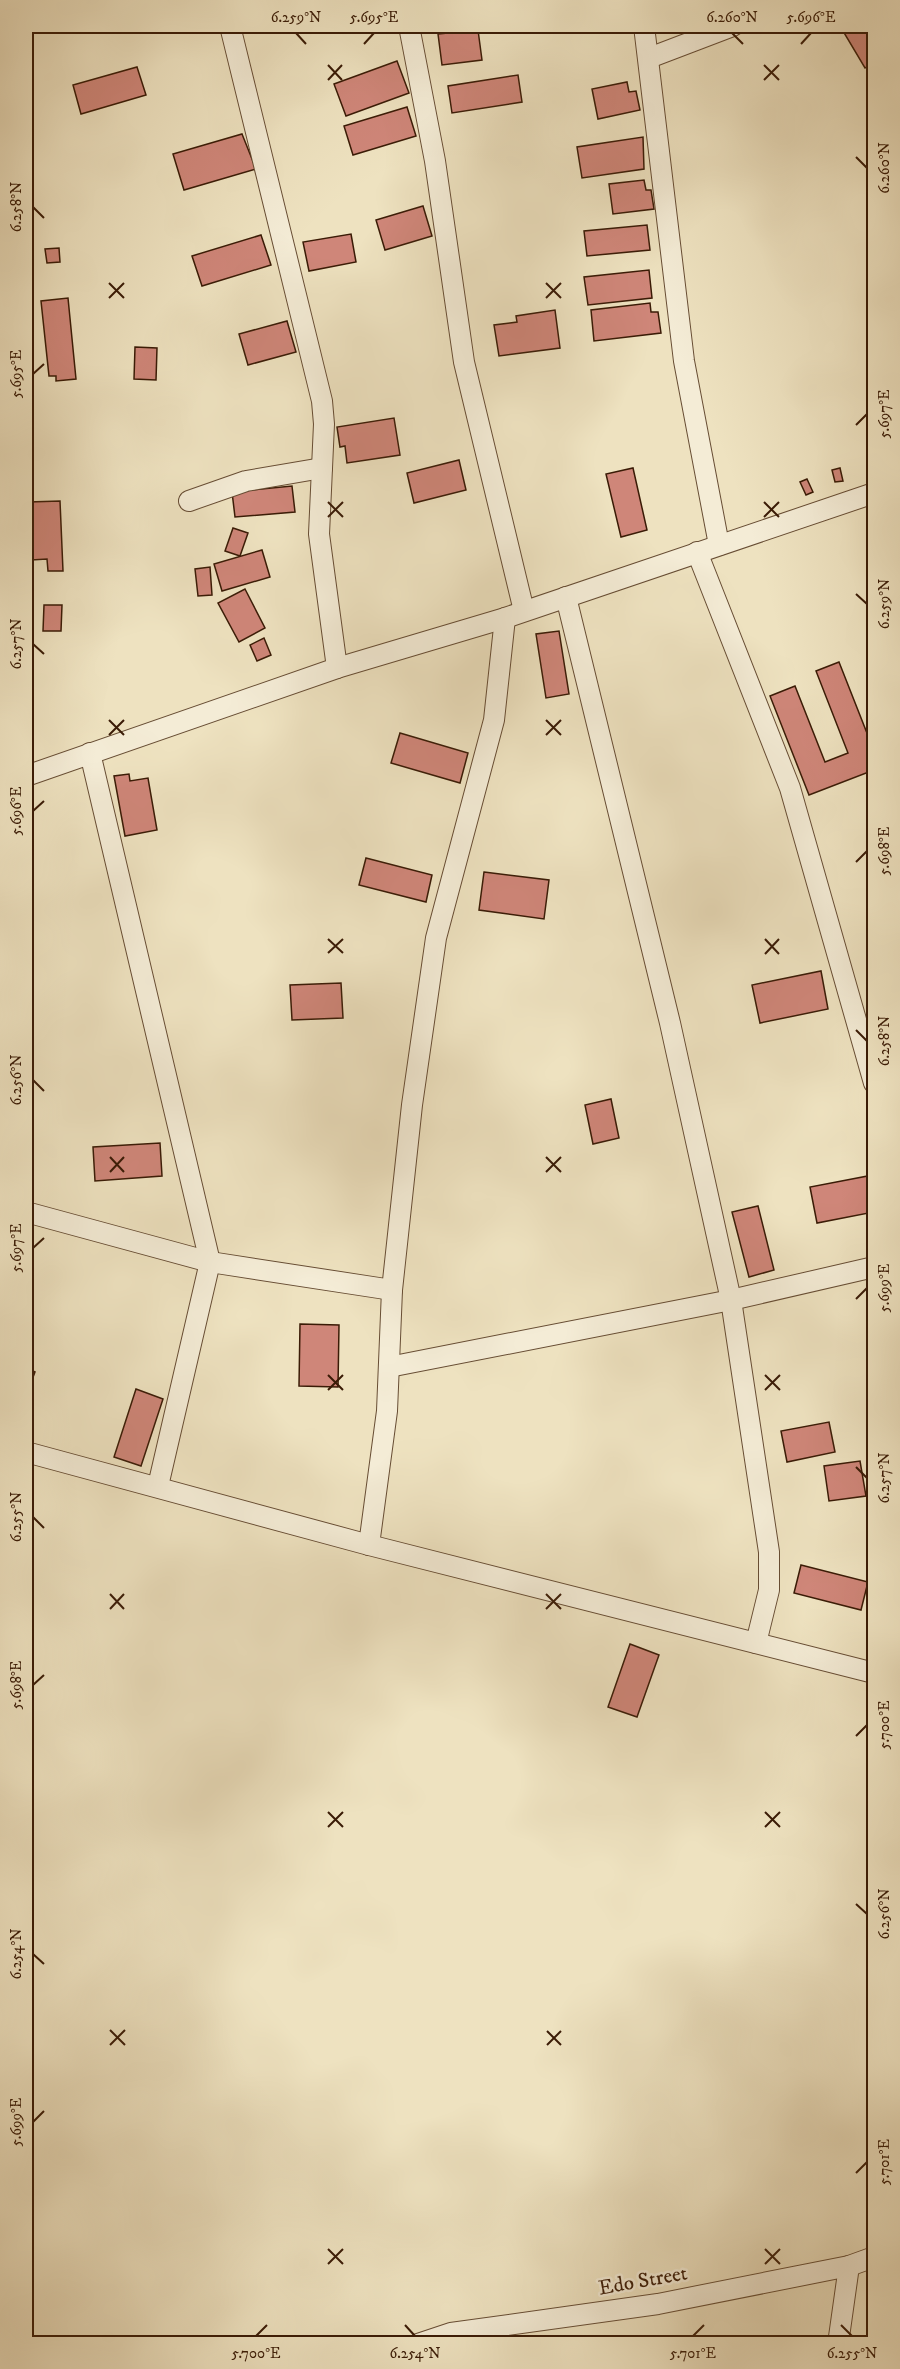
<svg xmlns="http://www.w3.org/2000/svg" width="900" height="2369" font-family="'IM FELL DW Pica',serif">
  <style>
    .building { fill: #cf8679; stroke: #3a1b06; stroke-width: 1.5 }
    .lines { fill: none; stroke-linecap: round; stroke-linejoin: round }
    .minor-casing { stroke: #674d34; stroke-width: 22 }
    .minor { stroke: #f4ecd6; stroke-width: 20 }
    .ticks { fill: none; stroke: #3a1b06; stroke-width: 2 }
    .labels { text-anchor: middle; dominant-baseline: central; stroke-width: 5; stroke-linejoin: round; paint-order: stroke }
    .street-label { font-size: 21px; fill: #3a1b06; stroke: #f4ecd6 }
    .neatline { fill: none; stroke: #3a1b06; stroke-width: 2 }
    .ticks-label { font-size: 15px; text-anchor: middle; fill: #3a1b06 }
  </style>
  <rect width="100%" height="100%" fill="#eee2c0"/>
  <filter id="stains"><feTurbulence type="fractalNoise" baseFrequency=".00333" numOctaves="4"/><feColorMatrix values="0 0 0 0 .2 0 0 0 0 .09 0 0 0 0 .02 0 0 0 .5 -.17"/></filter>
  <radialGradient id="worn" r=".72"><stop offset=".6" stop-color="#630" stop-opacity="0"/><stop offset="1" stop-color="#630" stop-opacity=".3"/></radialGradient>
  <g class="building">
    <polygon points="840,26 869,26 874,34 874,62 865,68"/>
    <polygon points="478,30 482,60 442,65 438,34"/>
    <polygon points="397,61 409,93 346,116 334,84"/>
    <polygon points="137,67 146,95 81,114 73,85"/>
    <polygon points="518,75 522,102 452,113 448,86"/>
    <polygon points="627,82 629,92 636,91 640,110 598,119 592,89"/>
    <polygon points="407,107 416,136 353,155 344,126"/>
    <polygon points="242,134 256,169 184,190 173,154"/>
    <polygon points="643,137 644,169 582,178 577,147"/>
    <polygon points="644,180 646,190 651,190 654,209 613,214 609,184"/>
    <polygon points="423,206 432,236 385,250 376,220"/>
    <polygon points="647,225 650,250 587,256 584,231"/>
    <polygon points="351,234 356,262 309,271 303,242"/>
    <polygon points="261,235 271,265 202,286 192,256"/>
    <polygon points="59,248 60,262 47,263 45,249"/>
    <polygon points="649,270 652,298 588,305 584,277"/>
    <polygon points="68,298 76,379 56,381 56,376 49,376 41,301"/>
    <polygon points="650,303 651,312 658,312 661,333 594,341 591,310"/>
    <polygon points="555,310 560,348 499,356 494,325 517,322 516,316"/>
    <polygon points="287,321 296,352 248,365 239,334"/>
    <polygon points="135,347 157,348 156,380 134,379"/>
    <polygon points="394,418 400,455 347,463 345,446 340,447 337,427"/>
    <polygon points="459,460 466,490 414,503 407,473"/>
    <polygon points="633,468 647,530 621,537 606,474"/>
    <polygon points="840,468 843,481 835,482 832,470"/>
    <polygon points="807,479 813,492 806,495 800,482"/>
    <polygon points="292,486 295,512 235,517 232,492"/>
    <polygon points="60,501 63,571 48,571 47,559 31,560 29,502"/>
    <polygon points="233,528 248,533 240,556 225,551"/>
    <polygon points="262,550 270,577 222,591 214,564"/>
    <polygon points="210,567 212,595 198,596 195,569"/>
    <polygon points="245,589 265,628 239,642 218,603"/>
    <polygon points="44,605 62,605 61,631 43,631"/>
    <polygon points="559,631 569,694 546,698 536,634"/>
    <polygon points="264,638 271,655 257,661 250,645"/>
    <polygon points="839,662 874,751 874,770 809,795 770,696 795,686 825,762 848,753 816,671"/>
    <polygon points="400,733 468,753 460,783 391,763"/>
    <polygon points="129,774 130,781 148,778 157,830 125,836 114,776"/>
    <polygon points="366,858 432,875 426,902 359,885"/>
    <polygon points="484,872 549,880 544,919 479,910"/>
    <polygon points="26,959 31,986 26,987"/>
    <polygon points="821,971 828,1009 760,1023 752,985"/>
    <polygon points="341,983 343,1018 292,1020 290,985"/>
    <polygon points="611,1099 619,1138 593,1144 585,1105"/>
    <polygon points="160,1143 162,1176 95,1181 93,1147"/>
    <polygon points="873,1175 874,1212 817,1223 810,1187"/>
    <polygon points="758,1206 774,1270 749,1277 732,1212"/>
    <polygon points="300,1324 339,1325 338,1387 299,1386"/>
    <polygon points="26,1368 35,1372 26,1396"/>
    <polygon points="136,1389 163,1399 141,1466 114,1457"/>
    <polygon points="829,1422 835,1452 787,1462 781,1431"/>
    <polygon points="860,1461 866,1496 829,1501 824,1466"/>
    <polygon points="801,1565 868,1582 861,1610 794,1593"/>
    <polygon points="630,1644 659,1655 637,1717 608,1707"/>
  </g>
  <g class="lines">
    <g class="minor-casing">
      <g id="minor">
        <polyline points="230,26 322,401 324,424 319,534 337,668"/>
        <polyline points="409,26 435,161 464,362 524,611"/>
        <polyline points="644,26 684,361 719,545"/>
        <polyline points="649,58 733,26"/>
        <polyline points="189,501 246,481 322,468"/>
        <polyline points="697,552 790,788 874,1083"/>
        <polyline points="566,597 670,1023 731,1300 769,1552 769,1590 756,1643"/>
        <polyline points="90,753 210,1262 158,1486"/>
        <polyline points="26,776 337,668 505,618 874,493"/>
        <polyline points="26,1212 210,1262 392,1290"/>
        <polyline points="389,1367 731,1300 874,1267"/>
        <polyline points="26,1452 369,1545 874,1673"/>
        <polyline points="369,1545 387,1411 392,1290 412,1105 436,938 494,720 505,618"/>
        <polyline points="418,2344 451,2333 658,2304 849,2266 874,2257"/>
        <polyline points="838,2344 849,2266"/>
      </g>
    </g>
    <use href="#minor" class="minor"/>
  </g>
  <path class="ticks" d="M296,33l10,11M732,33l11,11M364,44l10,-11M801,44l10,-11M328,65l14,15M764,65l15,15M328,80l14,-15M764,80l15,-15M856,157l11,11M33,207l11,11M109,283l15,15M546,283l15,15M109,298l15,-15M546,298l15,-15M33,374l11,-10M856,425l11,-11M328,502l15,15M764,502l15,15M328,517l15,-15M764,517l15,-15M856,594l11,10M33,644l11,10M109,720l15,15M546,720l15,15M109,735l15,-15M546,735l15,-15M33,811l11,-10M856,862l11,-11M328,939l15,14M765,939l14,15M328,953l15,-14M765,954l14,-15M856,1030l11,11M33,1080l11,11M110,1157l14,15M546,1157l15,15M110,1172l14,-15M546,1172l15,-15M33,1248l11,-10M856,1299l11,-11M328,1375l15,15M765,1375l15,15M328,1390l15,-15M765,1390l15,-15M856,1467l11,11M33,1517l11,11M110,1594l14,15M546,1594l15,15M110,1609l14,-15M546,1609l15,-15M33,1685l11,-10M856,1736l11,-11M328,1812l15,15M765,1812l15,15M328,1827l15,-15M765,1827l15,-15M856,1904l11,10M33,1954l11,10M110,2030l15,15M547,2031l14,14M110,2045l15,-15M547,2045l14,-14M33,2122l11,-11M856,2173l11,-11M328,2249l15,15M765,2249l15,15M328,2264l15,-15M765,2264l15,-15M405,2325l10,11M841,2325l11,11M256,2336l11,-11M693,2336l11,-11"/>
  <g class="labels">
    <g class="street-label">
      <text transform="translate(643 2281) rotate(-10)">Edo Street</text>
    </g>
  </g>
  <rect width="900" height="2369" fill="none" stroke="#eee2c0" stroke-width="66"/>
  <rect x="33" y="33" width="834" height="2303" class="neatline"/>
  <g class="ticks-label">
    <text x="296" y="22">6.259°N</text>
    <text x="374" y="22">5.695°E</text>
    <text x="732" y="22">6.260°N</text>
    <text x="811" y="22">5.696°E</text>
    <text transform="translate(884 168) rotate(-90)" y="5">6.260°N</text>
    <text transform="translate(16 207) rotate(-90)" y="5">6.258°N</text>
    <text transform="translate(16 374) rotate(-90)" y="5">5.695°E</text>
    <text transform="translate(884 414) rotate(-90)" y="5">5.697°E</text>
    <text transform="translate(884 604) rotate(-90)" y="5">6.259°N</text>
    <text transform="translate(16 644) rotate(-90)" y="5">6.257°N</text>
    <text transform="translate(16 811) rotate(-90)" y="5">5.696°E</text>
    <text transform="translate(884 851) rotate(-90)" y="5">5.698°E</text>
    <text transform="translate(884 1041) rotate(-90)" y="5">6.258°N</text>
    <text transform="translate(16 1080) rotate(-90)" y="5">6.256°N</text>
    <text transform="translate(16 1248) rotate(-90)" y="5">5.697°E</text>
    <text transform="translate(884 1288) rotate(-90)" y="5">5.699°E</text>
    <text transform="translate(884 1478) rotate(-90)" y="5">6.257°N</text>
    <text transform="translate(16 1517) rotate(-90)" y="5">6.255°N</text>
    <text transform="translate(16 1685) rotate(-90)" y="5">5.698°E</text>
    <text transform="translate(884 1725) rotate(-90)" y="5">5.700°E</text>
    <text transform="translate(884 1914) rotate(-90)" y="5">6.256°N</text>
    <text transform="translate(16 1954) rotate(-90)" y="5">6.254°N</text>
    <text transform="translate(16 2122) rotate(-90)" y="5">5.699°E</text>
    <text transform="translate(884 2162) rotate(-90)" y="5">5.701°E</text>
    <text x="256" y="2358">5.700°E</text>
    <text x="415" y="2358">6.254°N</text>
    <text x="693" y="2358">5.701°E</text>
    <text x="852" y="2358">6.255°N</text>
  </g>
  <rect width="100%" height="100%" filter="url(#stains)"/>
  <rect width="100%" height="100%" fill="url(#worn)"/>
</svg>
